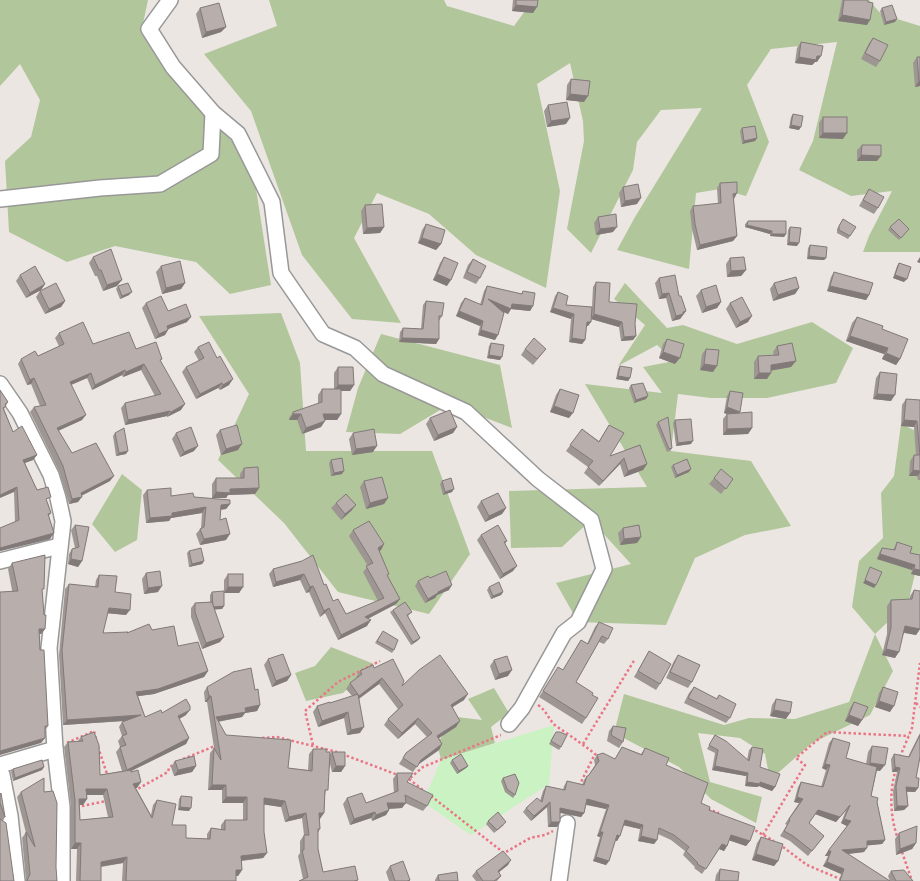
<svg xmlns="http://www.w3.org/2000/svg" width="920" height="881" font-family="Helvetica,sans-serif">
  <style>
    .forest { fill: #b2c69b }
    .park { fill: #caf2c2 }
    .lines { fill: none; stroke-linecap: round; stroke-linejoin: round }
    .street-casing { stroke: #989898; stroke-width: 18 }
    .path { stroke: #e97585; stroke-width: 2.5; stroke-dasharray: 2.5 2.5; stroke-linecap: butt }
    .street { stroke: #fff; stroke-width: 15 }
    .wall { fill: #9e9693; fill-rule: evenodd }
    .shaded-wall { fill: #817a78 }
    .building { fill: #b8aeab; stroke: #817a78; fill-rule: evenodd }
  </style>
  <rect width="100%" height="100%" fill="#ebe6e2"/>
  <g class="forest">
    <polygon points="0,0 148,0 141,33 165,68 252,163 271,285 230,294 196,262 115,246 67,262 9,232 5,161 31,137 40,100 20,64 0,86"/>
    <polygon points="269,0 444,0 447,6 514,26 533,0 869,0 881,14 920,26 920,252 863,252 869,236 892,191 851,196 799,170 813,141 837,42 771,49 747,85 769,142 746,196 720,189 696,193 689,269 617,250 635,217 702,108 661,110 637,142 633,170 591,253 567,229 584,141 583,121 570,63 537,84 560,191 546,288 476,255 429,214 377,193 354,238 401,323 352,319 302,255 251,111 204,54 277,26"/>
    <polygon points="625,283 667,328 683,325 737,344 812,322 853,348 836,383 767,398 711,398 678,394 671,451 751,461 791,526 745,535 695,558 666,625 578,622 556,583 631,564 591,520 562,547 511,548 509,491 647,487 585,384 662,393 643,367 674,361 657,345 618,366 645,325 614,299"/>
    <polygon points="281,313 300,363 306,451 432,451 470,554 429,614 338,592 284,523 218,460 249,394 199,316"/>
    <polygon points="381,334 500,365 512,428 450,404 400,434 346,432 358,388"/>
    <polygon points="901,424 920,433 920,553 908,603 875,634 893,671 870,715 812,743 770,780 765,754 740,738 698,733 710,782 762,797 756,823 711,799 679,767 614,733 624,694 724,725 749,718 795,719 849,702 875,634 852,607 859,561 883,538 881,493 894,476"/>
    <polygon points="122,474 142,490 137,540 115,552 92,524"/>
    <polygon points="331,647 374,664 343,693 306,701 295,673 315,666"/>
    <polygon points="494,688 509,713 491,727 495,743 441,760 437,743 457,717 482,720 468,699"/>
  </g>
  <polygon class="park" points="554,725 549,784 471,835 423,802 441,760"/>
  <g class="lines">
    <g class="street-casing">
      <g id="street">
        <polyline points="170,0 149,29 173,67 213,113 238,134 272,202 281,273 323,334 355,348 383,374 466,412 538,479 591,520 604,569 578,622 564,633 522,708 509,724"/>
        <polyline points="0,199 100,188 160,184 211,154 213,113"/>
        <polyline points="0,384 20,413 51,475 58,498 63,521 49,648 55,749 62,807 62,881"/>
        <polyline points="0,561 59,546"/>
        <polyline points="0,765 55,749"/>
        <polyline points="0,772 2,775 10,816 17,881"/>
        <polyline points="559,881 567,823"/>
      </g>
    </g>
    <g class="path">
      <polyline points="916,703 920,707"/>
      <path d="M538,705c10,7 11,16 18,21 15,10 29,20 43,31"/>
      <polyline points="262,738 277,737 337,752"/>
      <polyline points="67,743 94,731 96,739"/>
      <polyline points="583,744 635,659"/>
      <polyline points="313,745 305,711 338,682 380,661"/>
      <polyline points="98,747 108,777"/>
      <polyline points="342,754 398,775"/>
      <polyline points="900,757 912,728 920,663"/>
      <polyline points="183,759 215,746"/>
      <path d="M896,769c-7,22 -6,48 2,70"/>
      <polyline points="406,778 409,779 423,767 501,735"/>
      <polyline points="409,779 424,791"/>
      <polyline points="579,786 595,754"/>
      <polyline points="134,791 168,772 169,768 176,762"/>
      <polyline points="431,796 504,853 530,838 545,835 553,831"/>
      <polyline points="77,807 106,801"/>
      <polyline points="708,809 719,813"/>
      <polyline points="751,828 774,841"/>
      <polyline points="763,835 805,765 796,758 827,732 909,736"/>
      <polyline points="779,844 807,865 845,881"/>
      <polyline points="902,852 912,881"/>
    </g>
    <use href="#street" class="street"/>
  </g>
  <g class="wall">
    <polygon points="513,0 538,0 533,13 512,11"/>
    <polygon points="842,0 867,0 867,25 838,21"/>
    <polygon points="200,8 226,27 221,32 202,38 196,14"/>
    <polygon points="882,8 895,22 884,25 880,11"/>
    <polygon points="873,38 880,61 876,67 861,59 869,43"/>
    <polygon points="801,42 817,62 815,62 812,65 795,63 797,48"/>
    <polygon points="917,57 920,86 915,87 913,63"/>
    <polygon points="571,79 584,102 566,100 567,85"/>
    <polygon points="548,105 566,124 547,127 544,111"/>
    <polygon points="793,114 799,130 789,128 791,117"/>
    <polygon points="823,117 843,139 819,138 819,123"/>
    <polygon points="742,128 757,138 755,141 742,144 740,131"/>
    <polygon points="862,145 877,161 857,161 857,150"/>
    <polygon points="720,183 733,199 737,236 733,241 697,250 692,229 690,211 693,206 718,204 717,188"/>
    <polygon points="623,187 637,204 621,207 619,193"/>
    <polygon points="869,189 878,208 874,214 859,206"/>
    <polygon points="365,205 384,227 380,233 363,234 361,211"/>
    <polygon points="598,217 613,232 596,235 594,223"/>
    <polygon points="843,219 856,227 848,239 837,233 837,229"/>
    <polygon points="748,221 786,234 784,237 770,236 770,234 745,227 745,224"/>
    <polygon points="426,224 441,244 436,250 418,243 422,230"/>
    <polygon points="790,227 797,246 787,245 788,230"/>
    <polygon points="890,227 909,229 899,240 888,230"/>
    <polygon points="810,245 826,258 824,260 807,259 808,248"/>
    <polygon points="93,257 117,286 103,291 97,276 95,276 89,263"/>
    <polygon points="444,257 447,286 433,280 440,263"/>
    <polygon points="730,258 746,270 741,276 727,277 726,264"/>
    <polygon points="473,259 480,278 476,284 463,278 468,265"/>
    <polygon points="899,263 904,282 893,278 897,266"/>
    <polygon points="161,266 185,283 181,289 162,294 156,272"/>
    <polygon points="834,272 869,295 866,300 827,291 831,277"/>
    <polygon points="20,275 45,284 41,290 26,298 16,281"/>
    <polygon points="659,278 679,296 686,311 680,319 672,321 666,298 659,299 655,283"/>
    <polygon points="596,282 609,302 635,324 636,336 633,340 621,341 619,327 591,319 588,326 586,326 585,340 582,344 569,342 571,319 550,312 555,296 558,292 566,305 592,307 593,287"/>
    <polygon points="774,283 799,288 795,294 773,301 770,289"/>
    <polygon points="118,286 129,295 120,299 116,289"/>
    <polygon points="487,286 521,294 523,291 533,306 530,311 511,309 508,314 501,310 495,340 478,335 480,326 456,316 461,303 465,298 480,305 484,291"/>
    <polygon points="701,290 721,302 717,308 702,313 696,296"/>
    <polygon points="40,291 65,301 61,307 45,314 36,297"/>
    <polygon points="426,301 442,316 439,321 439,339 436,344 399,342 400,332 403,328 421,329 423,305"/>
    <polygon points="146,303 168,311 187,322 168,329 165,335 155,339 142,308"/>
    <polygon points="730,303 748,322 736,328 726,309"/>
    <polygon points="857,317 900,359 896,365 882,359 884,354 846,341 852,323"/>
    <polygon points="59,333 93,344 136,349 162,359 160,361 181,410 167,417 167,416 125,425 121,408 125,403 155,396 141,370 123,377 122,375 92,390 87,378 71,385 82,420 58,431 72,453 110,481 81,496 78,502 69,504 59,471 30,412 34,407 40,406 31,384 27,385 18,364 21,359 38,356 59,346 55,338"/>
    <polygon points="667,339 675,364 659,358 663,344"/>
    <polygon points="491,343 500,360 487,358 489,346"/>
    <polygon points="777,346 796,361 791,367 771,371 767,379 754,379 754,362 758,356 774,356 773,352"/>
    <polygon points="198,347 217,358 229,385 220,390 218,388 196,399 182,372 186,367 199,361 194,352"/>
    <polygon points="525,349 546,349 533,365 521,355"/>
    <polygon points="706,349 713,372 700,370 702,354"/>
    <polygon points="620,366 630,378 628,381 616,379 618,369"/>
    <polygon points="338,367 354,385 350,391 341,391 341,414 337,420 325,420 321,427 302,434 297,420 289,420 289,418 293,412 318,404 318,395 322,389 334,389 334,373"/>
    <polygon points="880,372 891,401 873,399 876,378"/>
    <polygon points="631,385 646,399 634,403 629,388"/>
    <polygon points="560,389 569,418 550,412 556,395"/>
    <polygon points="0,390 8,402 4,409 13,432 37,455 33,460 25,463 37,490 48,503 51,513 49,516 50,539 0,551 0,528 15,522 14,492"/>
    <polygon points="730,391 740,412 739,413 752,428 748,434 723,435 723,419 727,414 724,413 727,396"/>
    <polygon points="906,399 920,400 920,480 918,480 917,476 909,476 910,461 914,455 916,455 914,427 901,426 902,405"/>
    <polygon points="430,418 457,427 453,433 434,441 426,424"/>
    <polygon points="675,420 691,444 676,446 673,423"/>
    <polygon points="658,422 672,448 670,451 667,452 656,425"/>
    <polygon points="609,425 610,456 640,445 647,464 643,470 624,477 620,464 599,486 584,473 588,467 566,451 582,429 599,441"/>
    <polygon points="220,430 238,450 221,455 216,435"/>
    <polygon points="115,433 126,454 116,456 113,436"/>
    <polygon points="176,433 194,451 180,457 172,439"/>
    <polygon points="353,433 373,452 352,455 349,439"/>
    <polygon points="331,460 342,474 331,476 329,463"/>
    <polygon points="673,465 689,472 675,478 671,467"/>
    <polygon points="244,468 259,488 255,494 228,495 226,498 212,498 212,484 216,478 240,478 240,474"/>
    <polygon points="714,478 733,479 721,494 709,484"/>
    <polygon points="364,481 388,498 384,504 366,509 360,487"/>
    <polygon points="442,481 452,492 443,495 440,484"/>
    <polygon points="147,490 171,496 194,497 230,504 226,509 220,510 220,520 226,540 200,545 196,534 201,528 202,513 171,518 169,521 146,523 143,495"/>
    <polygon points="481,501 506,508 502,514 485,522 477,507"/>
    <polygon points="336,503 356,505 351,511 341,520 331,508"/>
    <polygon points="75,525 82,561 78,567 68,564 69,554 72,549 75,548 71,530"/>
    <polygon points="623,528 641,537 637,543 620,545 618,533"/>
    <polygon points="353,530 384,544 381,550 379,551 389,574 387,576 400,599 396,604 368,619 367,626 338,640 325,613 320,617 309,592 306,593 300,580 273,587 269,574 273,569 302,561 324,585 333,601 346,614 378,601 363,572 368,566 349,536"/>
    <polygon points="481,535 507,541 505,544 513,571 500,579 477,540"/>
    <polygon points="897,542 910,553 920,576 911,574 912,570 877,559 879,553 882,548 893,550"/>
    <polygon points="189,551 204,561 202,564 189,567 187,553"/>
    <polygon points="12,563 42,591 45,629 41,634 39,634 40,650 48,726 45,731 41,743 8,569"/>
    <polygon points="146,573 158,592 144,594 142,579"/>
    <polygon points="228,574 243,587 239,593 224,593 224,580"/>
    <path d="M99,575l16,17 11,23 -19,-2 -4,20h24l25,-3 26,16 30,25 -4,6 -50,17 -16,2 7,21 17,-4 24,2 -7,4 10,19 -3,6 -55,27 6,17h-1l15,27 2,-10 4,-5 15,25 14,13 21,1v-5l4,-6 10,2v-5l4,-5h18v-17h-21v-13h-14l2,-37 4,-5 -7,-46h-2l-1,-10 3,-5 48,3 5,15 -3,6 -12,2 -3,4 -24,5 8,13 62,33 20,2 1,-16 4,-5 17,5 2,-2 13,14 -4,6h-9l-2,-8 -5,31 -1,18 -5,6 1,10 -2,4v16l5,23 35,8 -1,1h-58l4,-2 -5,-23 2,-3v-12l4,-6 -2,-17 -17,4 -4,-15 -17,-3v28l3,21 -4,5 -21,3v9l-4,6h-2v5h-114l1,-18 -22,4v14h-25l1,-32h-6v-43l-7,-59 4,-5 10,-1 3,-4 19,38 22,-4 -6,-19 4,-5 -2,-6 4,-5 -3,-9 3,-5 3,-1 -62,4 -4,-70 6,-66 4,-5 26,3 1,-7zM87,795h16l5,22 -28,3 -1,-15h4l4,-6z"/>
    <polygon points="430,578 449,590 437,595 435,598 425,603 415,586 418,581"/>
    <polygon points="489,587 503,592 501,595 491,599 487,590"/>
    <polygon points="914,590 920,629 916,635 904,633 895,658 882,655 887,634 887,606 891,600 909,600 910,596"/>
    <polygon points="212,592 224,606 222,609 214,609 220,642 202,649 191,617 191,608 195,603 210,602 210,595"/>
    <polygon points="393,610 412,612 408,616 420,638 417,641 411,645 390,612"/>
    <polygon points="599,622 608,639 604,644 599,642 576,682 592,695 586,718 582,724 539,697 555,673 563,670 581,640 587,644 595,627"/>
    <polygon points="381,634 394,650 392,653 375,643"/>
    <polygon points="649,651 660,684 656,690 634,677"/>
    <polygon points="678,655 692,682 688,688 666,678 674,661"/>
    <polygon points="268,659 291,675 287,681 272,687 264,665"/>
    <polygon points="494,660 508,676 495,680 490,666"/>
    <polygon points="374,668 402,686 464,700 453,707 456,727 439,738 442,744 439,750 418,765 413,772 399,764 406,753 427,737 415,724 398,739 384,725 388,719 398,709 379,684 359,699 360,733 347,735 344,718 318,727 313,712 317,706 330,703 352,696 346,689 350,683 357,678 356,677 360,671"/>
    <polygon points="694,687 716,699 719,695 730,718 726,723 684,703 689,693"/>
    <polygon points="883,687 890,712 875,707 879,693"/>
    <polygon points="776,699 786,719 770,716 772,705"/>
    <polygon points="854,702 862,720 858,726 845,721 850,708"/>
    <polygon points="613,726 623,742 619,748 607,741 609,731"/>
    <polygon points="920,733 920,757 916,778 918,788 915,792 907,792 908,806 904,810 894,811 893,791 897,772 892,772 891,759 894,754 908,757"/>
    <polygon points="554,735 561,747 559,750 549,744"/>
    <polygon points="715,735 747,760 749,750 752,747 760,767 775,787 772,791 759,786 757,787 745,786 746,776 712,770 715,753 707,749"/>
    <polygon points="833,738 846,758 866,764 868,752 872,746 880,771 877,770 871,796 877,802 885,840 882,844 867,845 864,852 848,854 890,881 888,876 891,871 913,881 839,881 841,874 823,866 828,856 825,856 847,826 841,823 846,810 836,822 815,814 809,823 824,836 808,856 790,841 780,836 787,825 785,824 799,803 794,802 798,787 801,782 821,787 826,770 822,768 829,743"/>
    <polygon points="622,747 641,754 645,748 666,765 701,803 750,841 746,846 729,840 727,846 724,851 719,849 702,874 694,868 695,867 683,855 685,851 671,840 658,834 657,840 654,844 638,841 640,829 624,825 617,841 615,840 609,861 606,865 593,861 600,837 597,836 606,809 586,805 584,813 581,817 560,813 557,827 548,827 547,807 531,821 523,812 526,808 540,801 543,791 546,786 563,790 564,786 567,781 582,785 584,780 587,776 588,776 595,765 594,760 597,755 615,759"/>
    <polygon points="452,760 468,766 466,768 457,774 450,763"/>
    <polygon points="175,761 196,766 192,772 174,776 171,767"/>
    <polygon points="44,767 42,770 13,781 11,772 13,769"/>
    <polygon points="397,773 407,782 427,806 423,811 405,803 402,808 389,809 389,810 386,815 372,821 371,818 350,825 343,804 347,798 366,803 394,793 393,779"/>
    <polygon points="503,778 515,795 513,798 505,792 501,781"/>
    <polygon points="21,792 44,792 57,881 26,881 22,838 26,832 26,833 17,797"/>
    <polygon points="0,794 5,817 3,821 13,881 0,881"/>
    <polygon points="181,796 189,811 178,810 179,799"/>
    <polygon points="488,821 504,825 494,833 486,824"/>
    <polygon points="899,833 916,843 912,849 896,855 895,839"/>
    <polygon points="761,837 778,861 774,866 752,860 757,843"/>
    <polygon points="508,865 499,872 501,876 497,881 476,881 472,876 476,871"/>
    <polygon points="390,866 410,880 410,881 389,881 386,872"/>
    <polygon points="720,869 738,881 715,881 716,875"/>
    <polygon points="438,875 458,881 435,881 435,880"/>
  </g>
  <g class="shaded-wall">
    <polygon points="516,5 537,7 533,13 512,11"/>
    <polygon points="842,15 870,20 867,25 838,21"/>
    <polygon points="897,19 895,22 884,25 886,22"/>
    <polygon points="226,27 221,32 202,38 206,32"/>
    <polygon points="817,56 821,56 817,62 815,62 812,65 795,63 799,57"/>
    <polygon points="919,81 920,81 920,86 915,87"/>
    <polygon points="570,94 588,96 584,102 566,100"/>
    <polygon points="570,118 566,124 547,127 551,121"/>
    <polygon points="791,125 801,127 799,130 789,128"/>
    <polygon points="823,133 847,133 843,139 819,138"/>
    <polygon points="757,138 755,141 742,144 744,141"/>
    <polygon points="861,155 881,156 877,161 857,161"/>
    <polygon points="737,193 734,199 733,194"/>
    <polygon points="641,198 637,204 621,207 625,201"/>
    <polygon points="747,225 772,231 770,234 745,227"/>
    <polygon points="384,227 380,233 363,234 367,228"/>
    <polygon points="617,227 613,232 596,235 600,229"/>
    <polygon points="772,234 786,234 784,237 770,236"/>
    <polygon points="737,236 733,241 697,250 700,245"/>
    <polygon points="422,238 441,244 436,250 418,243"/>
    <polygon points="789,242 799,243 797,246 787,245"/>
    <polygon points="809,256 826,258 824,260 807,259"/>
    <polygon points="920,257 920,263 917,262"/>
    <polygon points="746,270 741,276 727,277 731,271"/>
    <polygon points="437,274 451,280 447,286 433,280"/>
    <polygon points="895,275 907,279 904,282 893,278"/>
    <polygon points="122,280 117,286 103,291 107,285"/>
    <polygon points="185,283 181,289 162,294 166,288"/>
    <polygon points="45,284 41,290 26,298 30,293"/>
    <polygon points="830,286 869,295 866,300 827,291"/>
    <polygon points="799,288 795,294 773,301 778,295"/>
    <polygon points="132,292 129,295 120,299 122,296"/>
    <polygon points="669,293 666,298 659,299 662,294"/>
    <polygon points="488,299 512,304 533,306 530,311 511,309 508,314 484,304"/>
    <polygon points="65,301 61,307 45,314 49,309"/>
    <polygon points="721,302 717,308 702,313 706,307"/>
    <polygon points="553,308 574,314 571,319 550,312"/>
    <polygon points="459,311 483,321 480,326 456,316"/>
    <polygon points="686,311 680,319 672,321 676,316"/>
    <polygon points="594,314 622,322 619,327 591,319"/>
    <polygon points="752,316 748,322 736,328 740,322"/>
    <polygon points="191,317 187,322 163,331 167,326"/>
    <polygon points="587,322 591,322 588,326 584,326"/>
    <polygon points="168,330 165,335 155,339 159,334"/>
    <polygon points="481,330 498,335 495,340 478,335"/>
    <polygon points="636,336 633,340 621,341 624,337"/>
    <polygon points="850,336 888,348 884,354 846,341"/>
    <polygon points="402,338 439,339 436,344 399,342"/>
    <polygon points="572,338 585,340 582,344 569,342"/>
    <polygon points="663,352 680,358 675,364 659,358"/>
    <polygon points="886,353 900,359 896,365 882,359"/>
    <polygon points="489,355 502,357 500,360 487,358"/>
    <polygon points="796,361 791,367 767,371 771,365"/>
    <polygon points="144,364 141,370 123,377 126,372"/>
    <polygon points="704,364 717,366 713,372 700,370"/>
    <polygon points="125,370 122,375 92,390 95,385"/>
    <polygon points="91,373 87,378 66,387 70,382"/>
    <polygon points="759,373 771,373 767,379 754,379"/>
    <polygon points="618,376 630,378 628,381 616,379"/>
    <polygon points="34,378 31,384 27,385 30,380"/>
    <polygon points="233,379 229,385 220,390 223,385"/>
    <polygon points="222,383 218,388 196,399 200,394"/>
    <polygon points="338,385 354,385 350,391 334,391"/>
    <polygon points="877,394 895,395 891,401 873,399"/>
    <polygon points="648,396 646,399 634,403 636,400"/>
    <polygon points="185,404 181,410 167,417 171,412"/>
    <polygon points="554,406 573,413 569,418 550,412"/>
    <polygon points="727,407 740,412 736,417 724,413"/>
    <polygon points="170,411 167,416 125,425 128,420"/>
    <polygon points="293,414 301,414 297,420 289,420"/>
    <polygon points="323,414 341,414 337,420 319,420"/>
    <polygon points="86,415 82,420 53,433 57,428"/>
    <polygon points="904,420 917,421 914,427 901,426"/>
    <polygon points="325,421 321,427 302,434 306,428"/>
    <polygon points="457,427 453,433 434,441 438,435"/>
    <polygon points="752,428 748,434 723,435 727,429"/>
    <polygon points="693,441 691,444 676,446 678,443"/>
    <polygon points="242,444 238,450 221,455 226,449"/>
    <polygon points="198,446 194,451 180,457 184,452"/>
    <polygon points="377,446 373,452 352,455 356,449"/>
    <polygon points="128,451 126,454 116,456 119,453"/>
    <polygon points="37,455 33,460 19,465 23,460"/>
    <polygon points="624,458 620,464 599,486 603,481"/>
    <polygon points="647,464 643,470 624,477 628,471"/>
    <polygon points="691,469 689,472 675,478 677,475"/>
    <polygon points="913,470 920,471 920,473 917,476 909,476"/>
    <polygon points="344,471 342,474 331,476 334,473"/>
    <polygon points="114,476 110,481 77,498 81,493"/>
    <polygon points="17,487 14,492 0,498 0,495"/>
    <polygon points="259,488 255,494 228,495 226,498 212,498 216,492 230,489"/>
    <polygon points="454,489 452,492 443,495 445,492"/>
    <polygon points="82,497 78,502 69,504 72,499"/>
    <polygon points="388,498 384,504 366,509 370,503"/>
    <polygon points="230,504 226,509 217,510 221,505"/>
    <polygon points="356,505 351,511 341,520 345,514"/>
    <polygon points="206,507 202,513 171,518 169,521 146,523 150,518 172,513"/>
    <polygon points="506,508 502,514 485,522 489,516"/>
    <polygon points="54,533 50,539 0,551 0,548 1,547"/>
    <polygon points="230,534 226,540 200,545 204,539"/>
    <polygon points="641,537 637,543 620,545 624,539"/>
    <polygon points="384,544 381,550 374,554 378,548"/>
    <polygon points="880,554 915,565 912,570 877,559"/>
    <polygon points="71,559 82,561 78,567 68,564"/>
    <polygon points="204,561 202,564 189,567 192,564"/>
    <polygon points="517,566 513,571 500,579 503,574"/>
    <polygon points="914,569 920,570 920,576 911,574"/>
    <polygon points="304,574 300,580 273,587 276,582"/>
    <polygon points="865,580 876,585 874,588 863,583"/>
    <polygon points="452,585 449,590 437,595 435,598 425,603 428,599 438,592"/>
    <polygon points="162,586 158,592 144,594 148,588"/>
    <polygon points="313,586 309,592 306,593 310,587"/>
    <polygon points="228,587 243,587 239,593 224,593"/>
    <polygon points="503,592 501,595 491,599 493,596"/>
    <polygon points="400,599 396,604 361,622 365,617"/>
    <polygon points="224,606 222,609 210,610 212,607"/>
    <polygon points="109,608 130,610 126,615 105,613"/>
    <polygon points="329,608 325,613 320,617 324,611"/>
    <polygon points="371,620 367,626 338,640 341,635"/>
    <polygon points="905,626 920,629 916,635 901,632"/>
    <polygon points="39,629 45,629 41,634 36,634"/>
    <polygon points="224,637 220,642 202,649 206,643"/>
    <polygon points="420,638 417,641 411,645 413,642"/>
    <polygon points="886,649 899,652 895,658 882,655"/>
    <polygon points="512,670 508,676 495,680 499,674"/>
    <polygon points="208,671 204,677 154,694 132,697 136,692"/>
    <polygon points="291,675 287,681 272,687 276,681"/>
    <polygon points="382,678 379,684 355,701 359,696"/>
    <polygon points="468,694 464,700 447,710 451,705"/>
    <polygon points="209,696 211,696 207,702 205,702"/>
    <polygon points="879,701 894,706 890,712 875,707"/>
    <polygon points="260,705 257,711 245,713 242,717 215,722 216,717 245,708"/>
    <polygon points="190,710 186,715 174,722 178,716"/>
    <polygon points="774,710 790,713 786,719 770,716"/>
    <polygon points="348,712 344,718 318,727 322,721"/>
    <polygon points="141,715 137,720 63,725 67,720"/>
    <polygon points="849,715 862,720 858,726 845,721"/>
    <polygon points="418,718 415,724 398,739 402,733"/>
    <polygon points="460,721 456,727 433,742 437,736"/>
    <polygon points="364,727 360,733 347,735 351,730"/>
    <polygon points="45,738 41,743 0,755 0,751"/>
    <polygon points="189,738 186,744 123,775 127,770"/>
    <polygon points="442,744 439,750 417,765 421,760"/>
    <polygon points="870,763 885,765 880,771 866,769"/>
    <polygon points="825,764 830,765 826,770 822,768"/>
    <polygon points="196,766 192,772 174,776 178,770"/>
    <polygon points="336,766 345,766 341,772 332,772"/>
    <polygon points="468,766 466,768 457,774 459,771"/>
    <polygon points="715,766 748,773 746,776 712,770"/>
    <polygon points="44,767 42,770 13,781 15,778"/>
    <polygon points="895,767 900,768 897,772 892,772"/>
    <polygon points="141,782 137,788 129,789 133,784"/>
    <polygon points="747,782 760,782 775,787 772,791 759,786 757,787 745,786"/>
    <polygon points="212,785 226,785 222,790 208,790"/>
    <polygon points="906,787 918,788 915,792 903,791"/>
    <polygon points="86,789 107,789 103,795 82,795"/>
    <polygon points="226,797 247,797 243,803 222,803"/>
    <polygon points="797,797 803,799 799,803 794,802"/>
    <polygon points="264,798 285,801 281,807 260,804"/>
    <polygon points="79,799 87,799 83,805 75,805"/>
    <polygon points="587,799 609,805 606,809 584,804"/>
    <polygon points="550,802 547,807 531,821 534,816"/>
    <polygon points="387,803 406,803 402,808 383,809"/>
    <polygon points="850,805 836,822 815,814 818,810"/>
    <polygon points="897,806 908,806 904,810 894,811"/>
    <polygon points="180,807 191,808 189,811 178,810"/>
    <polygon points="560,808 584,813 581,817 557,812"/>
    <polygon points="389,810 386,815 372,821 376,815"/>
    <polygon points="375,812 371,818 350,825 354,819"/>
    <polygon points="306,813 302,818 285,822 289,817"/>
    <polygon points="319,813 324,813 320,819 315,819"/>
    <polygon points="844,819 851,821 847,826 841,823"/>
    <polygon points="625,820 643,825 640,829 622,825"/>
    <polygon points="551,822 560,822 557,827 548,827"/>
    <polygon points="600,832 603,832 600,837 597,836"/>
    <polygon points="617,835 620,836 617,841 613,840"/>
    <polygon points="731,835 750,841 746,846 728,840"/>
    <polygon points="641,836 657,840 654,844 638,841"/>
    <polygon points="885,840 882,844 863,846 867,841"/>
    <polygon points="75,843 81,843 77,849 71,849"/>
    <polygon points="916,843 912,849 896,855 900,849"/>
    <polygon points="722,844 727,846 724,851 719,849"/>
    <polygon points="867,848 864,852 839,855 842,850"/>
    <polygon points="828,851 831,851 828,856 825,856"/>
    <polygon points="267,853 263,858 237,861 241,856"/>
    <polygon points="756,854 778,861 774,866 752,860"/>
    <polygon points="127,857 123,863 97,867 101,862"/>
    <polygon points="596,857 609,861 606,865 593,861"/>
    <polygon points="511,860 508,865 494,876 498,871"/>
    <polygon points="827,862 844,869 841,874 823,866"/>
    <polygon points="236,870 242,870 238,876 232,876"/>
  </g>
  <g class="building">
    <polygon points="516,0 538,0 537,7 516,5"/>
    <polygon points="844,0 867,0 868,2 873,3 870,20 842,15"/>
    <polygon points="219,3 226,27 206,32 200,8"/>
    <polygon points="892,5 897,19 886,22 882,8"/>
    <polygon points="873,38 888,45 880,61 865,53"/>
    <polygon points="801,42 823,46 821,56 817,56 816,60 799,57"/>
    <polygon points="917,57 920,57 920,81 919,81"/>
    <polygon points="571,79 590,81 588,96 570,94"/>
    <polygon points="567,102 570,118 551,121 548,105"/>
    <polygon points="793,114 803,116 801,127 791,125"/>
    <rect x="823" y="117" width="24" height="16"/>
    <polygon points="755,126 757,138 744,141 742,128"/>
    <polygon points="862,145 881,145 881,156 861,155"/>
    <polygon points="737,182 737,193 733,194 737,236 700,245 695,224 693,206 721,203 720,183"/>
    <polygon points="638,184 641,198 625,201 623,187"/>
    <polygon points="869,189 884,197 878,208 863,200"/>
    <polygon points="382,204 384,227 367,228 365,205"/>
    <polygon points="616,214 617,227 600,229 598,217"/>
    <polygon points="843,219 856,227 850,236 839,230 839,226"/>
    <polygon points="899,219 909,229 901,238 890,227"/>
    <polygon points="748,221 786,221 786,234 772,234 772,231 747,225"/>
    <polygon points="426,224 445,230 441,244 422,238"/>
    <polygon points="790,227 801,228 799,243 789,242"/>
    <polygon points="810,245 827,247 826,258 809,256"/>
    <polygon points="111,249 122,280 107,285 101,270 99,270 93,257"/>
    <polygon points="444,257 458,263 451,280 437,274"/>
    <polygon points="744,257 746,270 731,271 730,258"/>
    <polygon points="473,259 486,266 480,278 467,272"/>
    <polygon points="180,261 185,283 166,288 161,266"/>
    <polygon points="899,263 911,267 907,279 895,275"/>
    <polygon points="35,266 45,284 30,293 20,275"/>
    <polygon points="834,272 873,283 869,295 830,286"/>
    <polygon points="675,275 679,296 681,296 686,311 683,312 683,314 676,316 669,293 662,294 659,278"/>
    <polygon points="796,277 799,288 778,295 774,283"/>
    <polygon points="596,282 610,283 609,302 637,304 635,324 636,336 624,337 622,322 594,314"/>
    <polygon points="56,283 65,301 49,309 40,291"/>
    <polygon points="128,283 132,292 122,296 118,286"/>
    <polygon points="716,285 721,302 706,307 701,290"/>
    <polygon points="487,286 522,294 523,291 535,293 533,306 512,304 511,309 488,299 504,313 498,335 481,330 483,321 459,311 465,298 482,305"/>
    <polygon points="558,292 568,296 566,305 592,307 591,322 587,322 585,340 572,338 574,314 553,308"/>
    <polygon points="161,296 168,311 186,304 191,317 167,326 168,330 159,334 146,303"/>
    <polygon points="742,297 752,316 740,322 730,303"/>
    <polygon points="426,301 444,303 442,316 439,316 439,339 402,338 403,328 423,329"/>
    <polygon points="857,317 883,326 882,329 908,339 900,359 886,353 888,348 850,336"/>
    <polygon points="83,322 93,344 129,332 136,349 156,342 162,359 160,360 185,404 171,412 170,411 128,420 125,403 161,394 144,364 126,372 125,370 95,385 91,373 70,382 86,415 57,428 72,453 96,443 114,476 81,493 82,497 72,499 63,466 34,407 46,405 34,378 30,380 21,359 35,351 38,356 64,344 59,333"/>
    <polygon points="534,338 546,349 537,359 525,349"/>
    <polygon points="667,339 684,344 680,358 663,352"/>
    <polygon points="209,342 217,358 220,356 233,379 223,385 222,383 200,394 186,367 204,358 198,347"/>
    <polygon points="491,343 504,345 502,357 489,355"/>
    <polygon points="792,343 796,361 771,365 771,373 759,373 758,356 779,355 777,346"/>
    <polygon points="706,349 719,350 717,366 704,364"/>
    <polygon points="620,366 632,368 630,378 618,376"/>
    <polygon points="338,367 353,367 354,385 338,385"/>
    <polygon points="880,372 897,374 895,395 877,394"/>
    <polygon points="643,383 648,396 636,400 631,385"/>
    <polygon points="322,389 341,389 341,414 323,414 325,421 306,428 301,414 293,414 293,412 322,402"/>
    <polygon points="560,389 579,395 573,413 554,406"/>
    <polygon points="0,390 8,402 5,404 6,406 3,408 13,432 22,426 37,455 23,460 37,490 48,487 51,497 46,499 51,513 48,514 54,533 0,548 0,528 19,520 17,487 0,495"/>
    <polygon points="730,391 743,393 740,412 727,407"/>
    <polygon points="906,399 920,400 920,471 913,470 914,455 920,455 917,421 904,420"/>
    <polygon points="450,410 457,427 438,435 430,418"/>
    <polygon points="752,412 752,428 727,429 727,414"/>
    <polygon points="668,417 672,448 669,449 658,422"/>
    <polygon points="691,419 693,441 678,443 675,420"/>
    <polygon points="237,425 242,444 226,449 220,430"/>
    <polygon points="609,425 624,433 610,456 640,445 647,464 628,471 624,458 603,481 588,467 593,461 570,445 582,429 599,442"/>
    <polygon points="191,427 198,446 184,452 176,433"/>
    <polygon points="124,428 128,451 119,453 115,433"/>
    <polygon points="374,429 377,446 356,449 353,433"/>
    <polygon points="342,458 344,471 334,473 331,460"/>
    <polygon points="687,459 691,469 677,475 673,465"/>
    <polygon points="258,467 259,488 230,489 230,493 216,492 216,478 244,478 244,468"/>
    <polygon points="721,469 733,479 726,489 714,478"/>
    <polygon points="382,477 388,498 370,503 364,481"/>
    <polygon points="451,478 454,489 445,492 442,481"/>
    <polygon points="171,488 171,496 193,493 194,497 230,500 230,504 221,505 220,520 226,518 230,534 204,539 200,529 204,527 206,507 172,513 172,516 150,518 147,490"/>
    <polygon points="498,493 506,508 489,516 481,501"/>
    <polygon points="346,494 356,505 345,514 336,503"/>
    <polygon points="369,521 384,544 378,548 389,574 387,575 400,599 365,617 371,620 341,635 329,608 324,611 313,586 310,587 304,574 276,582 273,569 302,561 313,555 324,585 326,584 333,601 338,599 346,614 384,598 366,566 373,563 353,530"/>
    <polygon points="75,525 89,527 82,561 71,559 72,549 79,547"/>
    <polygon points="498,525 507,541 504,542 517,566 503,574 481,535"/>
    <polygon points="639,525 641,537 624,539 623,528"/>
    <polygon points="897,542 912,547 910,553 920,555 920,570 914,569 915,565 880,554 882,548 895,550"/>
    <polygon points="201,548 204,561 192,564 189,551"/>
    <polygon points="45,555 44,589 42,589 44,615 46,615 45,629 39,629 40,650 44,650 48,726 45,726 45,738 0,751 0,592 18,591 12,563"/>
    <polygon points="870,567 882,572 876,585 865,580"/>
    <polygon points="160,571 162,586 148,588 146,573"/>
    <polygon points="446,571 452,585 438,592 438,593 428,599 418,581 428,576 430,578"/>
    <rect x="228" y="574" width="15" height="13"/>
    <polygon points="99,575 117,576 115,592 131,594 130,610 109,608 103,633 128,632 127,633 149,624 152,630 174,626 178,646 198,642 208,671 158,689 136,692 145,717 161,710 162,713 186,699 190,706 190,710 178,716 189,738 127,770 120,747 126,745 122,736 127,734 122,722 141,715 67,720 62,650 69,584 98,587"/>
    <polygon points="499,582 503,592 493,596 489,587"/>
    <polygon points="914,590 920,591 920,629 905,626 899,652 886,649 891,628 891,600 912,599"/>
    <polygon points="224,591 224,606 213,607 212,592"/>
    <polygon points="212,602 224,637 206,643 195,612 195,603"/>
    <polygon points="405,602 412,612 407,615 420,638 413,642 393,610"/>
    <polygon points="599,622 613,628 608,639 602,636 576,682 593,693 592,695 598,698 586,718 543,691 558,667 563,670 581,640 588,644"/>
    <polygon points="383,631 398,640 394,650 377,641"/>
    <polygon points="649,651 671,664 660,684 638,671"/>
    <polygon points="283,654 291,675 276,681 268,659"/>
    <polygon points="440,655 468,694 451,705 460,721 437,736 442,744 421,760 417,767 403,758 406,753 432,733 418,718 402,733 388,719 403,705 382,678 359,696 350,683 362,674 360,671 373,665 374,668 393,659 404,681 402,686 419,670"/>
    <polygon points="678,655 700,665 692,682 670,672"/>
    <polygon points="507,656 512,670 499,674 494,660"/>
    <path d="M251,668l4,22 3,-1 2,16 -15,3 1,4 -30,5 10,18 65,5 -3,28 24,3 1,-22h13v3h4l-2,38h-3l-1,23h-5l1,16h-2v20l5,23 32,-6 3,14 -4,1h-55l9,-4 -6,-27h2v-15h5l-3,-22 -17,4 -4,-16 -21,-3v34l3,21 -26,3 1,14h-6v11h-110l1,-24 -26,5v19h-21l1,-38h-6v-43l-7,-58 15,-1 -2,-4 13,-5 5,13 1,30 31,-5v2l7,-2 3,12 -8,2 19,34 5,-18 19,4 -4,21h14v13l24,1 1,-11 14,2v-10h22v-23h-21v-12h-14l2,-37 7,12 -10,-64h-2l-2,-9 26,-15zM86,789h21l6,28 -33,3 -1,-21h8z"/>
    <polygon points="694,687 717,699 719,695 736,704 730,718 688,698"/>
    <polygon points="883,687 898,692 894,706 879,701"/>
    <polygon points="358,694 364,727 351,730 348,712 322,721 317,706 330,702 330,703"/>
    <polygon points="776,699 792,702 790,713 774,710"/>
    <polygon points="854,702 868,707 862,720 849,715"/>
    <polygon points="613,726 626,728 623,742 611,735"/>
    <polygon points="556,732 560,732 567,735 561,747 551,741"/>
    <polygon points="715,735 726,741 749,761 752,747 763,749 760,767 780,774 775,787 760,782 760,784 747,782 748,773 715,766 718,750 709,745"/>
    <polygon points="920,735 920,757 916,778 919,778 918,788 906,787 908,806 897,806 896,786 900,768 895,767 894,754 909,757"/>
    <polygon points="833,738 850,743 846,758 877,767 871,796 878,798 877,802 885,840 867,841 867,848 842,850 890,881 840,881 844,869 827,862 831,851 828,851 851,821 844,819 850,805 840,817 818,810 809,823 824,836 812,851 793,836 784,831 790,820 789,819 803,799 797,797 801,782 823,787 830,765 825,764"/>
    <polygon points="872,746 888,748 885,765 870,763"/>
    <polygon points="622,747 642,755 645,748 669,758 666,765 708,783 701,803 710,807 709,810 755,827 750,841 731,835 727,846 722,844 706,869 697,864 698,863 686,851 689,847 674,835 659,828 657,840 641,836 643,825 625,820 620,836 617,835 609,861 596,857 603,832 600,832 609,805 587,799 584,813 560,808 560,822 551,822 550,802 534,816 526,808 537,798 542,802 546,786 565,790 567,781 584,785 587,776 588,776 599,761 597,755 603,753 615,759"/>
    <polygon points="332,752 345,752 345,766 336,766"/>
    <polygon points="461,754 468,766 459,771 452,760"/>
    <polygon points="194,756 196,766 178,770 175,761"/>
    <polygon points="42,760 44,767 15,778 13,769"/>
    <polygon points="397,773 413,773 407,782 433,795 427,806 405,795 406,803 387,803 389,810 376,815 375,812 354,819 347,798 362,793 366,803 398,791"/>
    <polygon points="515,774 519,783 515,795 507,789 503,778"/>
    <polygon points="44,778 44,792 53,791 57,803 56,867 57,881 27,881 30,874 26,832 35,847 21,792"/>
    <polygon points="1,793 5,817 0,803 0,794"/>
    <polygon points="181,796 192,797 191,808 180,807"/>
    <polygon points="498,812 506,822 497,830 488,821"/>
    <polygon points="0,819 6,823 14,881 0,881"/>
    <polygon points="917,826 916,843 900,849 899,833"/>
    <polygon points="761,837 783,844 778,861 756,854"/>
    <polygon points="503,851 511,860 498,871 501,876 494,881 483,881 476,871"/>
    <polygon points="403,861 410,880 407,881 395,881 390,866"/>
    <polygon points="720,869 739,872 738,881 719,881"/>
    <polygon points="904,870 913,881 896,881 891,871"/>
    <polygon points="457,872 458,881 439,881 438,875"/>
  </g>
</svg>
